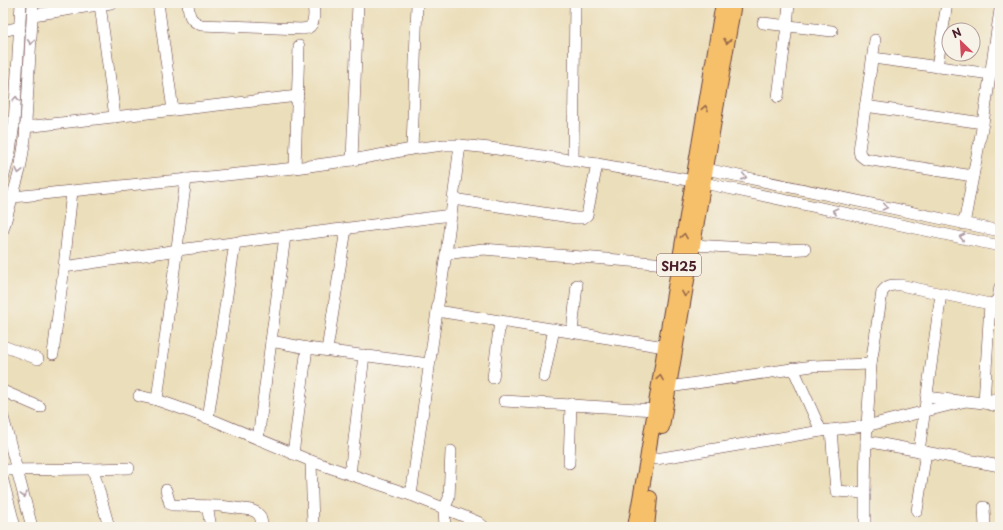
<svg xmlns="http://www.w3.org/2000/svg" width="1003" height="530" font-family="'Playpen Sans',sans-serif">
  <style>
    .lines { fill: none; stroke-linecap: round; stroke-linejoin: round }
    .minor-casing { stroke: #623c40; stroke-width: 12 }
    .major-casing { stroke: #623c40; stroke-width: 16 }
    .minor { stroke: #fff; stroke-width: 11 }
    .major { stroke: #f6c06b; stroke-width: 14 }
    .oneway { stroke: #976748 }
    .oneway2 { stroke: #ae9aa0 }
    .labels { text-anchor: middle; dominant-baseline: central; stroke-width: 3; stroke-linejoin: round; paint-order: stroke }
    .shield { fill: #f7f3e8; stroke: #7e5f64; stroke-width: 1 }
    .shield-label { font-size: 13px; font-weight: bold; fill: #4a1f2b }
  </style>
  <rect width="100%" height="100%" fill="#f7f3e8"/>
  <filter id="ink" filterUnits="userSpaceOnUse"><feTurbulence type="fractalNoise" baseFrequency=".025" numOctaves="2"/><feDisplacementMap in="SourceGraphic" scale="8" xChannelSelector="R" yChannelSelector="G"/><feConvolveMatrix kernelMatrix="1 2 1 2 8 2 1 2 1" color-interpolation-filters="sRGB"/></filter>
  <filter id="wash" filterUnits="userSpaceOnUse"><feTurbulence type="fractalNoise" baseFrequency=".012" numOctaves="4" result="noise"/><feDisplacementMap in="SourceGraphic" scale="16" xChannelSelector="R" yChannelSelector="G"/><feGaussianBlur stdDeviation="0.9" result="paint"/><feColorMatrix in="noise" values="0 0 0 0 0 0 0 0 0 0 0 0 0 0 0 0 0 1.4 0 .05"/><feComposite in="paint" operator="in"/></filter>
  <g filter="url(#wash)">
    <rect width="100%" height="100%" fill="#ebdeba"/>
  </g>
  <g filter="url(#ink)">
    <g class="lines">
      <g class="minor-casing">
        <g id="minor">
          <polyline points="158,3 173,110"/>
          <path d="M188,3c1,12 1,17 13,22l101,4c2,-1 4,0 6,-1 8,-4 6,-18 5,-25"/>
          <polyline points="100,5 115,117"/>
          <polyline points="33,15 111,3"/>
          <polyline points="763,23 832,31"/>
          <polyline points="3,31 20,27"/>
          <polyline points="875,40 859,150 860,155 865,159 973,176"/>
          <polyline points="873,58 991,74"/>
          <polyline points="937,67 947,3"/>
          <polyline points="778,97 787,26 789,3"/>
          <polyline points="865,106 983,123"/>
          <polyline points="25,127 298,96"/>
          <polyline points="412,149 417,3"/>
          <polyline points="352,160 358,3"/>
          <polyline points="573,160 575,3"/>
          <polyline points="295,168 299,46"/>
          <polyline points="706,169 1000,231"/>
          <polyline points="3,179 10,152 14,124 21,3"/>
          <polyline points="704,183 1000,246"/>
          <polyline points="13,197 295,168 352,160 412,149 444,145 460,145 490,148 597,164 693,181"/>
          <polyline points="453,199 576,218 583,218 587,215 597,164"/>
          <polyline points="964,224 983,123 1000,10"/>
          <polyline points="3,230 20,170 25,139 33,3"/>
          <polyline points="693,245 783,250 805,249"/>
          <polyline points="446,254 483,249 679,265"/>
          <polyline points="64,267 178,250 451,215"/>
          <polyline points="990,304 984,403 1000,407"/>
          <polyline points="437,311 665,347"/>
          <polyline points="572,332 577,285"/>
          <polyline points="271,341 307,348 429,364"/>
          <polyline points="3,346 38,359"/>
          <polyline points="327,350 346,229"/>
          <polyline points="53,354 64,267 72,191"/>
          <polyline points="793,368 821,431"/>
          <polyline points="544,377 554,329"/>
          <polyline points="493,378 500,321"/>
          <polyline points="669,387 812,366 871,364"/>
          <polyline points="3,391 40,407"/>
          <polyline points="139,396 157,400 208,418 311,461 411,495 478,522 484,527"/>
          <polyline points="927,397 959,401"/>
          <polyline points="157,400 186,179"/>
          <polyline points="504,401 655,410"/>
          <polyline points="3,417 32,527"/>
          <polyline points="208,418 235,243"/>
          <polyline points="831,430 836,491 865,493 865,527"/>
          <polyline points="258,439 285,236"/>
          <polyline points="866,441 1000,466"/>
          <polyline points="919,451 941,294"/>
          <polyline points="293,454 307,348"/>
          <polyline points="656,459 821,431 866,426 966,401 984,403 1000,397"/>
          <polyline points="311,461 313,527"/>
          <polyline points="569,463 571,404"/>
          <polyline points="93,469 109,527"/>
          <polyline points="3,470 93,469 129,468"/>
          <polyline points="350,474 364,355"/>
          <polyline points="3,481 15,527"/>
          <polyline points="166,490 170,504 172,505 220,506 251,510 256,512 260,516 263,527"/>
          <path d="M865,493l1,-52 5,-77 11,-72c6,-8 9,-7 18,-7l90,19c10,-3 8,-7 10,-17"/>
          <polyline points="411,495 437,311 446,254 460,145"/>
          <polyline points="207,506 211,527"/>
          <polyline points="984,507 985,527"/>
          <polyline points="917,511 926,452"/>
          <polyline points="445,527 444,509 449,498 451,451"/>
        </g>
      </g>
      <g class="major-casing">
        <g id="major">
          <polyline points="662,427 693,245 734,3"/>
          <polyline points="635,527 647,460 665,347 723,3"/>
          <polyline points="647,527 650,498"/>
        </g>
      </g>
      <use href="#minor" class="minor"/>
      <use href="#major" class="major"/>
    </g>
    <defs><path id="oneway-chevron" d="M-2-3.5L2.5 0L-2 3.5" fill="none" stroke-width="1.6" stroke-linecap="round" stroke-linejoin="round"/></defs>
    <g class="oneway">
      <use href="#oneway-chevron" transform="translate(727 41) rotate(100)"/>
      <use href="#oneway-chevron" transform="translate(705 108) rotate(-80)"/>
      <use href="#oneway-chevron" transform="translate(684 236) rotate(-81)"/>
      <use href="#oneway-chevron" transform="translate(685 294) rotate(100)"/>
      <use href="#oneway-chevron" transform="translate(660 378) rotate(-81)"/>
    </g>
    <g class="oneway2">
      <use href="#oneway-chevron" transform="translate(31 42) rotate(94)"/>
      <use href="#oneway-chevron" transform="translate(16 99) rotate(-87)"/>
      <use href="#oneway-chevron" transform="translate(19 171) rotate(102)"/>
      <use href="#oneway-chevron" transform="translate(744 177) rotate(12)"/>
      <use href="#oneway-chevron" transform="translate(885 207) rotate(12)"/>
      <use href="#oneway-chevron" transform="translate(835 211) rotate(-168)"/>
      <use href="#oneway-chevron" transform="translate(962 237) rotate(-168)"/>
      <use href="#oneway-chevron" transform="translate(24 495) rotate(75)"/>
    </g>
  </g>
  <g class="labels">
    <rect class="shield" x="657" y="254" width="44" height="22" rx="3"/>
    <g class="shield-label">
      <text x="679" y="265">SH25</text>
    </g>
  </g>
  <rect width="1003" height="530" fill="none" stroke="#f7f3e8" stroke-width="16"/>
  <g transform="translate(961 42) rotate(335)"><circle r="19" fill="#f7f3e8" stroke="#b29e9c"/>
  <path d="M0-3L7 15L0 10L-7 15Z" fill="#d1495b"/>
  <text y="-6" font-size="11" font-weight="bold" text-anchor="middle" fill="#4a1f2b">N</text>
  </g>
</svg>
